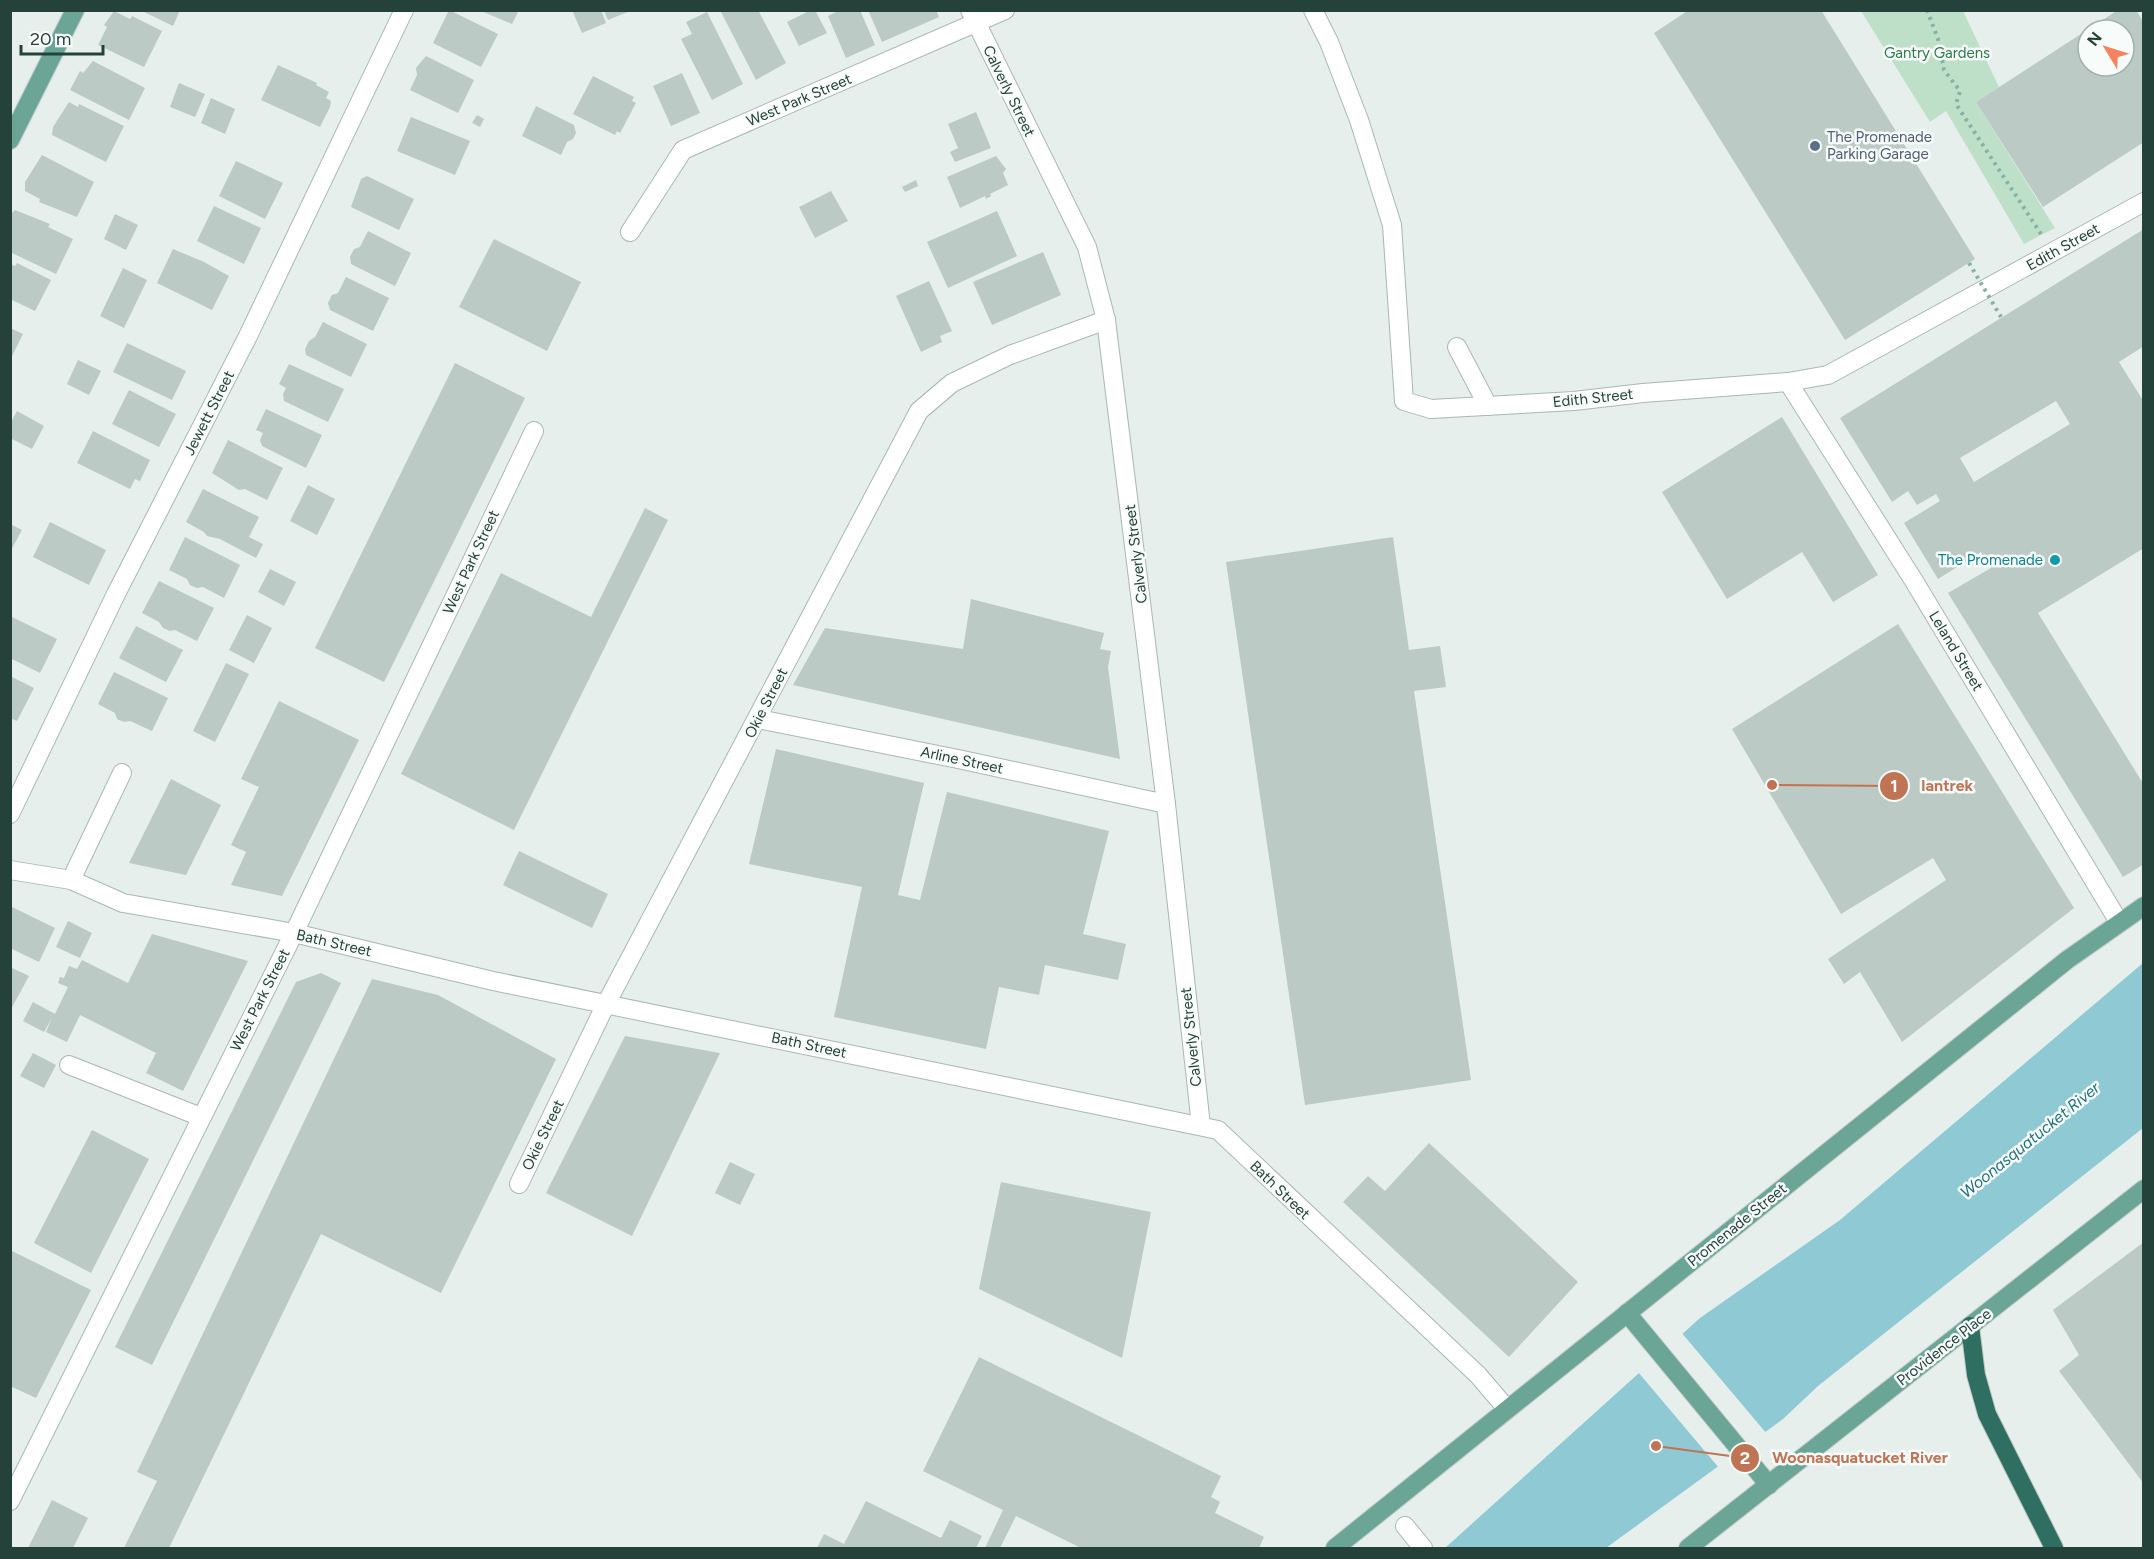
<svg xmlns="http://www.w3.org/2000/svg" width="2154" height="1559" font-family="Figtree,sans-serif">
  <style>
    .green { fill: #bfe0c8 }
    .water { fill: #8ec9d4 }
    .pier { fill: #e6efeb }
    .building { fill: #bbcac4; fill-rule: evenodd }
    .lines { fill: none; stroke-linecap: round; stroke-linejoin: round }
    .minor-casing { stroke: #a8b8b2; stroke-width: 20 }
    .major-casing { stroke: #c2cac8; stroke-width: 20 }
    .highway-casing { stroke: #c2cac8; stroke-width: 20 }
    .path { stroke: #86b3a5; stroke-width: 4; stroke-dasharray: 3 4.5; stroke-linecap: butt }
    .minor { stroke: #fff; stroke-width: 18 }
    .major { stroke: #6aa596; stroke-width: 18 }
    .highway { stroke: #2f6f62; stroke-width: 18 }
    .path-bridge { stroke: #86b3a5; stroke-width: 4; stroke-dasharray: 3 4.5; stroke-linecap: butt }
    .service-dot { fill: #5c6f8a; stroke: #f7fbf9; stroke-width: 2 }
    .culture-dot { fill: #0f9aa8; stroke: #f7fbf9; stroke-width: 2 }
    .labels { text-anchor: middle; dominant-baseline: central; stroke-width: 5; stroke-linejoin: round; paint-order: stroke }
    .park-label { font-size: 15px; fill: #2d7a4b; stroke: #f7fbf9 }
    .street-label { font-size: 15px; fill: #24423a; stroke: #f7fbf9 }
    .service-label { font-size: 15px; fill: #4e5e75; stroke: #f7fbf9; text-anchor: start }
    .culture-label { font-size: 15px; fill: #0d838f; stroke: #f7fbf9; text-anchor: end }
    .water-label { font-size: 16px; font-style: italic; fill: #1c6f80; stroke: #f7fbf9 }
    .leader { fill: none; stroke: #c07456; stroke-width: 2 }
    .callout-dot { fill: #c07456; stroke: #f7fbf9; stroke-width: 2 }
    .mark-label { font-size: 18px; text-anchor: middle; font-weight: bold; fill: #fff }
    .callout-label { font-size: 16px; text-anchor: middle; font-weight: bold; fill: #c07456; stroke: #f7fbf9; stroke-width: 5; stroke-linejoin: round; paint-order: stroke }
  </style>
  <rect width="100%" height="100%" fill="#e6efeb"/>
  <polygon class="green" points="1861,11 1963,11 1999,87 1976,102 2055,228 2024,244 1946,111 1930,122"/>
  <polygon class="water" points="2143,963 2143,1128 1818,1386 1783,1419 1606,1548 1445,1548 1700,1318 1840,1220"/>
  <polygon class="pier" points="1681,1332 1767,1434 1719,1468 1638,1372"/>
  <g class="building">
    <polygon points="140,10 180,10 173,26"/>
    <polygon points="449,10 498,34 481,67 433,43"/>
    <polygon points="479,10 519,10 512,24"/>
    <polygon points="572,10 601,10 606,23 582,33"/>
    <polygon points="720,10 758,10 786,63 756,80"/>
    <polygon points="811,10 815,10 827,33 799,46 787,22"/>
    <polygon points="840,10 860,10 875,45 846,58 828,16"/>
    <polygon points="868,10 936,10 939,17 882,42"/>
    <polygon points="1689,10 1821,10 1975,259 1845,340 1654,33"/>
    <path d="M2118,10h18l8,13v119l-101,65 -67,-105zM2088,30h36v36h-36z"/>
    <polygon points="114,11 130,19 132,16 162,31 144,67 98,45 107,27 104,25"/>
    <polygon points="604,11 630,11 608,20"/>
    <polygon points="707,12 743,84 712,100 681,39 692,34 686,22"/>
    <polygon points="426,56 474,80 458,113 410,90 417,75 416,68"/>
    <polygon points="93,61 145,88 129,120 70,90 80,71 83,73"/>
    <polygon points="278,65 317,83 316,85 329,92 326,98 331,101 330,107 320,127 261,100"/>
    <polygon points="682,73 700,113 671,126 653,86"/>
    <polygon points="593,76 634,97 632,101 636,103 620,133 617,131 615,135 573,114"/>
    <polygon points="179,83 205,94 195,117 170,107"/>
    <polygon points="211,98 235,109 225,134 201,123"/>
    <polygon points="69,102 78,107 79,104 124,126 106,162 52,135 53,127"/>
    <polygon points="536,106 574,125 576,133 573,139 567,142 561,155 522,136"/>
    <polygon points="976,112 991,148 955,162 950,152 958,148 948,124"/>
    <polygon points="477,115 484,119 480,127 472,123"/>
    <polygon points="411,117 470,141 455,175 397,151"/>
    <polygon points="42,155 94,182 77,217 39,202 40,199 25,191 25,182"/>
    <polygon points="996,156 1006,169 1003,173 1008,185 990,194 991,196 986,199 985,196 960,208 947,177"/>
    <polygon points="236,161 283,183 265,219 219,196"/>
    <polygon points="367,176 414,199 399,230 351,207 361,179"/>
    <polygon points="916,180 918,186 905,192 902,187"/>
    <polygon points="831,191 848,221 815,238 799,207"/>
    <polygon points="214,206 261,228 244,264 197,241"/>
    <polygon points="15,210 50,224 48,227 73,239 56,274 10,252 10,215"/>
    <polygon points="997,211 1017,256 948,288 927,242"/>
    <polygon points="115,214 138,225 126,250 104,239"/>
    <path d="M2144,229v117l-25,16 25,40v146l-106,65 106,172v79l-21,13 -175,-284 43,-25 -10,-16 -43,27 -34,-56 36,-22 -4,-7 -19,11 -9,-14 -16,11 -52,-84zM2056,401l14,23 -96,58 -14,-24z"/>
    <polygon points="368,231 411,253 395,286 351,264 350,257 354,249 360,247"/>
    <polygon points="494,239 581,282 547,351 459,307"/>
    <polygon points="173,249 204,262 229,276 212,310 157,283"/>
    <polygon points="1043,252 1061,295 992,325 973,282"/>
    <polygon points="17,263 51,280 35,311 10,299 10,264 15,266"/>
    <polygon points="123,268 147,280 124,328 100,316"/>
    <polygon points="346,277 389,298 373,331 330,310 328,303 332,295 338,293"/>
    <polygon points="929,281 952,331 940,336 942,342 921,352 896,296"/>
    <polygon points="323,322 367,344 351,377 306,355 305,349 309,341 315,337"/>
    <polygon points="10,328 23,334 10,360"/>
    <polygon points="127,343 186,371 172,400 113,372"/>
    <polygon points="78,360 101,371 89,395 67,384"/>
    <polygon points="455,363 525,398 384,682 315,648"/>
    <polygon points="289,364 344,389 328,422 284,401 283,394 286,388 279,384"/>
    <polygon points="129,390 176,414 159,447 112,424"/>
    <polygon points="266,409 322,435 306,468 262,446 260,440 263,433 256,430"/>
    <polygon points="17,411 44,426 32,449 10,438 10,424"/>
    <polygon points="1782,417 1878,575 1833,602 1802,552 1727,599 1662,492"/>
    <polygon points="93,431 150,460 140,481 135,479 130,489 77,463"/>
    <polygon points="228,440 283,468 267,500 245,489 239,490 212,473"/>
    <polygon points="308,485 335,499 317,535 290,521"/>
    <polygon points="203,489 259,517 249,537 263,544 256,558 220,539 207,536 204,532 186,522"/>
    <polygon points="645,508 668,520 514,830 401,774 501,573 591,617"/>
    <polygon points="50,522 106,550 89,585 33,557"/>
    <polygon points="12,525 22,530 10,552 10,528"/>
    <polygon points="185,537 240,565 224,598 203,587 197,588 190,585 187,579 169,570"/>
    <polygon points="1393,537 1409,650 1440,646 1446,687 1414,691 1471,1080 1305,1105 1226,562"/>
    <polygon points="270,569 296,582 284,606 258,592"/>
    <polygon points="159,581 214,608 197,641 175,630 170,631 163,628 159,622 142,613"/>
    <polygon points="971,599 1104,633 1100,649 1111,651 1108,667 1120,759 793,685 825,628 963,649"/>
    <polygon points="247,615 272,628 254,663 229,650"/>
    <polygon points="10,616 57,639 40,673 10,658"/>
    <polygon points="1898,624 2074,908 1902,1042 1860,972 1844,984 1828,959 1946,880 1933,858 1841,914 1732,729"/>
    <polygon points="136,626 183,650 166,682 119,658"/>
    <polygon points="226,663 249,674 215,742 193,731"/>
    <polygon points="114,672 168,698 152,731 130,721 124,722 117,719 115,713 98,704"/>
    <polygon points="10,676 34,688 17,721 10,718"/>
    <polygon points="279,701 359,740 282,896 231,885 246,852 231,845 259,787 241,779"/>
    <polygon points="776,749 924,783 898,895 920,900 947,792 1109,831 1083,934 1126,944 1118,980 1045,965 1039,995 999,987 986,1049 834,1017 862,887 749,864"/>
    <polygon points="171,779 221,805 186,875 129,863"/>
    <polygon points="519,851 608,894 592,928 503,885"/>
    <polygon points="10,906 55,928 39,962 10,948"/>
    <polygon points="68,921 92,933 80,958 56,947"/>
    <polygon points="152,934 248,961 183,1091 146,1073 156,1053 80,1015 67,1042 46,1032 52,1018 44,1032 23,1021 33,1002 55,1014 68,987 58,983 60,977 64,978 69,966 77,969 82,960 128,983"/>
    <polygon points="10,967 29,976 10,1011"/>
    <polygon points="321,973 341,983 152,1365 115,1347 296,982"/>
    <polygon points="372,979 438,995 556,1059 441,1293 321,1234 169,1548 124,1548 157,1481 137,1472"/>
    <polygon points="625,1036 720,1053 632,1236 546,1193"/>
    <polygon points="33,1053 56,1065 44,1088 20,1076"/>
    <polygon points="92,1130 149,1159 91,1273 34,1243"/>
    <polygon points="1429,1143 1578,1282 1509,1357 1343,1202 1368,1176 1385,1191"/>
    <polygon points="730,1162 755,1174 740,1205 715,1193"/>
    <polygon points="1001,1182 1151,1212 1122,1358 979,1289"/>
    <polygon points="2144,1242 2144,1484 2059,1371 2079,1355 2053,1310"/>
    <polygon points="10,1250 91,1290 36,1398 10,1386"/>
    <polygon points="979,1357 1221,1476 1211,1497 1220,1502 1215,1513 1264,1537 1259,1548 1081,1548 1016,1516 1000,1548 985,1548 1003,1510 923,1471"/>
    <polygon points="52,1500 88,1518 73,1548 28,1548"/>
    <polygon points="866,1501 941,1538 950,1520 982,1536 976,1548 817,1548 824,1534 844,1544"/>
  </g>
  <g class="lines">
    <g class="minor-casing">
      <g id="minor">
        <polyline points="970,10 1087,247 1106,320 1166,804 1201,1126"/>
        <polyline points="1313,10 1329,42 1359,120 1392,225 1404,401 1431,409 1574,401 1643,393 1788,382 1828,375 2144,202"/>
        <polyline points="630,232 683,150 1005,10"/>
        <polyline points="1457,347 1488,406"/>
        <polyline points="1788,382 1914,581 2119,922"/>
        <polyline points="758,719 958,759 1166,804"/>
        <polyline points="10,814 116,594 248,336 404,10"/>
        <polyline points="10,870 71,880 123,903 294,933 493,981 1218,1130 1478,1375 1507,1409"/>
        <polyline points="71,880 122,773"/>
        <polyline points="69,1065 201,1117"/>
        <polyline points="519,1184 606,1004 919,411 952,383 1010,355 1106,320"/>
        <polyline points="10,1501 294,933 534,431"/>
        <polyline points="1405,1526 1423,1548"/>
      </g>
    </g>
    <g class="major-casing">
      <g id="major">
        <polyline points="10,140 75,10"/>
        <polyline points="1627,1313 1769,1485"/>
        <polyline points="1335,1548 2067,960 2144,906"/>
        <polyline points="1688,1548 2144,1189"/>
      </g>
    </g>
    <g class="highway-casing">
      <polyline id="highway" points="1970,1326 1976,1375 1987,1414 2054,1548"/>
    </g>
    <polyline class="path" points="1927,10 1938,39 1944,70 1960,91 1956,104 2041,234"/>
    <use href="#minor" class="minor"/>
    <use href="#major" class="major"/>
    <use href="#highway" class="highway"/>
    <polyline class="path-bridge" points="1969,263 2001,317"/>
  </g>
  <circle class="service-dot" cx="1815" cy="146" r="6"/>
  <circle class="culture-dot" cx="2055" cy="560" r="6"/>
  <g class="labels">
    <g class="park-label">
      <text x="1937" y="53">Gantry Gardens</text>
    </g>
    <g class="street-label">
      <text transform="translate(1009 91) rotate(64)">Calverly Street</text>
      <text transform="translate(799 100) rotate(-23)">West Park Street</text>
      <text transform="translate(2063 247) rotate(-29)">Edith Street</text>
      <text transform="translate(1593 398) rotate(-6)">Edith Street</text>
      <text transform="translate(209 413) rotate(-63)">Jewett Street</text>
      <text transform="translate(1136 554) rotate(-97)">Calverly Street</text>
      <text transform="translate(471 562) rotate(-65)">West Park Street</text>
      <text transform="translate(1956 651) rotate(59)">Leland Street</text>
      <text transform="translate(766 703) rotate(-63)">Okie Street</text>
      <text transform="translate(962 760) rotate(12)">Arline Street</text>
      <text transform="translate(334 943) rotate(13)">Bath Street</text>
      <text transform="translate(260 1000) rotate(-63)">West Park Street</text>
      <text transform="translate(1191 1037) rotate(-96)">Calverly Street</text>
      <text transform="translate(809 1045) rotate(12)">Bath Street</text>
      <text transform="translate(543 1135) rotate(-64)">Okie Street</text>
      <text transform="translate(1280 1190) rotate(44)">Bath Street</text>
      <text transform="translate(1737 1225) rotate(-39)">Promenade Street</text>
      <text transform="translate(1944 1347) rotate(-38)">Providence Place</text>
    </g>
    <g class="service-label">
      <text x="1827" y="137">The Promenade<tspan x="1827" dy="17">Parking Garage</tspan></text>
    </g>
    <g class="culture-label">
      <text x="2043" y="560">The Promenade</text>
    </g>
    <g class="water-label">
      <text transform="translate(2030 1140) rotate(-39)">Woonasquatucket River</text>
    </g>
  </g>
  <path class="leader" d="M1772 785L1894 786M1656 1446L1745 1458"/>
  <g class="callout-dot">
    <circle cx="1772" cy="785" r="6"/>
    <circle cx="1656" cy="1446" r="6"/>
    <circle cx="1894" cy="786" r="15"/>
    <circle cx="1745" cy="1458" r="15"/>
  </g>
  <g class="mark-label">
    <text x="1894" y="792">1</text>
    <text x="1745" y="1464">2</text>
  </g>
  <g class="callout-label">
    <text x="1947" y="791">Iantrek</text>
    <text x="1860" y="1463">Woonasquatucket River</text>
  </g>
  <rect width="2154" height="1559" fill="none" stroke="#24423a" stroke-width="24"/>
  <g transform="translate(2106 48) rotate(308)"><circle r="28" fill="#f7fbf9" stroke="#a3b1ad" stroke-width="1.5"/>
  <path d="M0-4.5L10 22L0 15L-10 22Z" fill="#f4845f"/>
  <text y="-9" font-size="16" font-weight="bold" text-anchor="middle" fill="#24423a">N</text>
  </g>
  <path d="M21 45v9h82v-9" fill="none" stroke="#24423a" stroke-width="3"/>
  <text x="30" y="45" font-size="18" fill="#24423a" stroke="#f7fbf9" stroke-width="4.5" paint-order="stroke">20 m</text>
</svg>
